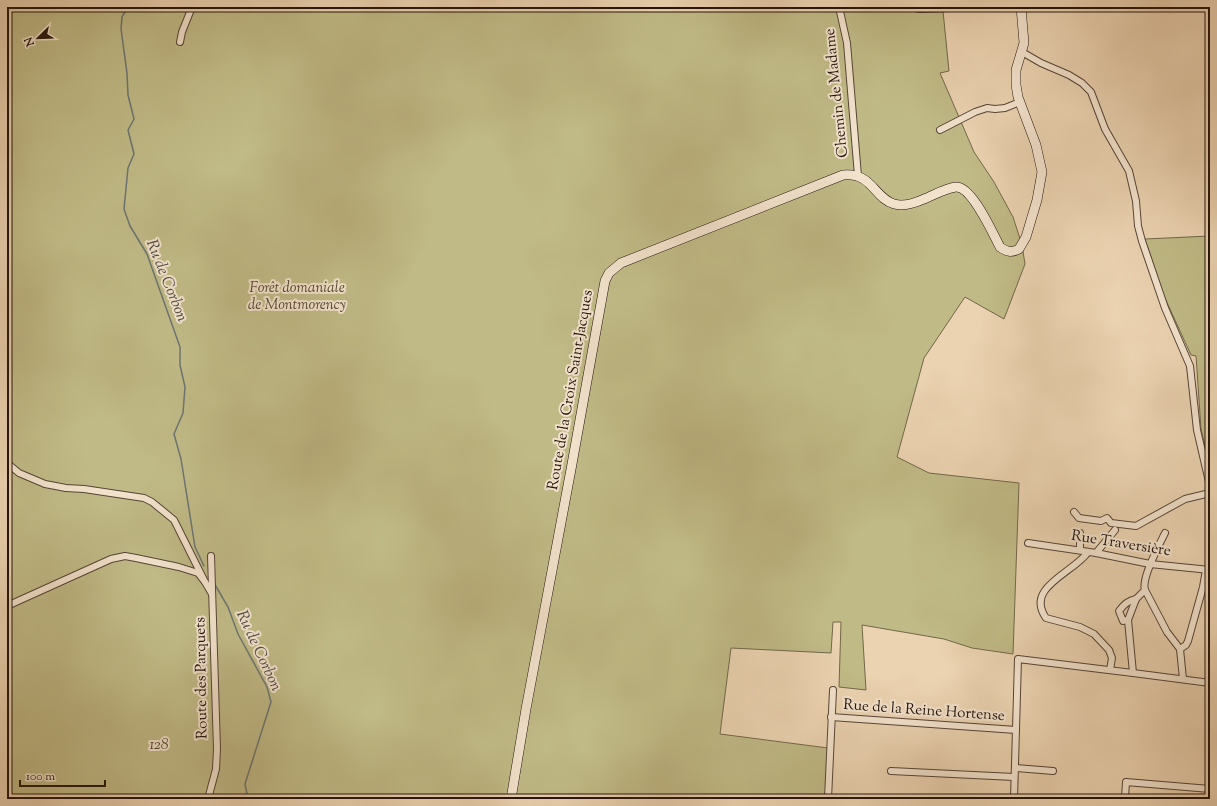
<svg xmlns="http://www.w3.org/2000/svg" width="1217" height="806" font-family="'Sorts Mill Goudy',serif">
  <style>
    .green { fill: #c0ba86; stroke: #72674a }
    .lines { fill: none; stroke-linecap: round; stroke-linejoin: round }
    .stream { stroke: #6b7572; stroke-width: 1.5 }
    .street-casing { stroke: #564436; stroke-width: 8 }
    .secondary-casing { stroke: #24140d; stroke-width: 10 }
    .street { stroke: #f2e2cc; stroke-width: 6 }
    .secondary { stroke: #f2e2cc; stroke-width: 9 }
    .labels { text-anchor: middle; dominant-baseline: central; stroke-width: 4; stroke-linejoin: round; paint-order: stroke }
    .street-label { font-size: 15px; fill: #24140d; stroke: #f2e2cc }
    .park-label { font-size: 15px; font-style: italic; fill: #534631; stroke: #f2e2cc }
    .water-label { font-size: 16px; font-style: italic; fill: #4e4c48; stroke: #f2e2cc }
  </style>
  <rect width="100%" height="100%" fill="#ebd2b0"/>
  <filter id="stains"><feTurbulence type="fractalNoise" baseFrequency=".005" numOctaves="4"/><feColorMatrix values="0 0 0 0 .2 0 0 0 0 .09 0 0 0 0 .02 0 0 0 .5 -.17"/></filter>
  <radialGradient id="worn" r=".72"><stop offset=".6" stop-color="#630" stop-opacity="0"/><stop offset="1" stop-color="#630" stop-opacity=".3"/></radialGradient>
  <g class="green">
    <polygon points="7,7 904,7 943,11 949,71 940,73 974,152 994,182 1013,217 1022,245 1025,264 1004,319 965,297 924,358 897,457 929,473 1019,483 1013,654 972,648 944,639 862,625 866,690 839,687 841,622 833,622 831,653 731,648 720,734 828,748 825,799 7,799"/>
    <polygon points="1210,236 1210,467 1201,429 1196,356 1191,355 1164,296 1145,239"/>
  </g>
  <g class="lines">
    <g class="stream">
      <polyline points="128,7 122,17 121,29 127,73 128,95 134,119 128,130 134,154 128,168 124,209 130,226 147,254 180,347 180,365 185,387 183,413 174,434 181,459 195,547 204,566"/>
      <polyline points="214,583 228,607 238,634 267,687 271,702 245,784 248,799"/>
    </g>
    <g class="street-casing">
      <g id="street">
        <polyline points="839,7 847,43 858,176"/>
        <polyline points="909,7 920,9 979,7"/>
        <polyline points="180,42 182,32 192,7"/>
        <polyline points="1022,52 1041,63 1069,75 1082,83 1091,92 1105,129 1129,171 1136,201 1138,226 1142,241 1165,308 1190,366 1197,430 1210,486"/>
        <polyline points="940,130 975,112 987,108 995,109 1005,108 1020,102"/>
        <polyline points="7,463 19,473 45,484 66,488 84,489 144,498 152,502 174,520 205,582"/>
        <polyline points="1074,512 1079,518 1101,521 1107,518 1111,523 1136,526 1185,499 1210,493"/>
        <polyline points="1080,533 1080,550"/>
        <polyline points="1028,543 1096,553 1150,564 1210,570"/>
        <path d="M1088,552c-13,20 -64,35 -42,66l34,9 14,7 15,16 3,8 -2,12"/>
        <polyline points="1096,553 1115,530"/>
        <polyline points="1145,590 1167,632 1180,649 1183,679"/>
        <polyline points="7,606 111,559 125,556 136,558 179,567 198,573 205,582 212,594"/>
        <path d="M1128,620l-5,1 -4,-10c5,-7 9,-10 17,-12"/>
        <polyline points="1180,649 1186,645 1188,641 1203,587 1206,570"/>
        <path d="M1133,673l-5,-53 8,-21 9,-9c-4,-11 14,-45 20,-57"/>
        <polyline points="831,717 1016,730"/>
        <polyline points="1015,768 1053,771"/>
        <polyline points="891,771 1014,777"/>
        <polyline points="1125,798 1126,782 1210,789"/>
        <polyline points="208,799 216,769 217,749 211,556"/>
        <polyline points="828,799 833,690"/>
        <polyline points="1014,799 1018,659 1133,673 1210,683"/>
      </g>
    </g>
    <g class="secondary-casing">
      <path id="secondary" d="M511,799l15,-90 46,-245 33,-183 4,-8 12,-10 222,-88c29,-3 31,23 51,29 10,3 21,-1 30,-5 10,-4 22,-11 32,-12 16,-1 37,47 44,60 7,5 11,6 19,2l7,-12 11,-37 5,-28 -6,-27 -18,-48 -2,-12v-15l8,-27 -3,-36"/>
    </g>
    <use href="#street" class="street"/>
    <use href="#secondary" class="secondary"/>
  </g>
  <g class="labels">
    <g class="street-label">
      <text transform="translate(837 93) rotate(-96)">Chemin de Madame</text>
      <text transform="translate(571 390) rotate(-80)">Route de la Croix Saint-Jacques</text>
      <text transform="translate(1121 544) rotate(9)">Rue Traversière</text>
      <text transform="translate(202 678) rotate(-91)">Route des Parquets</text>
      <text transform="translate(924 711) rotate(4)">Rue de la Reine Hortense</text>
    </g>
    <g class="park-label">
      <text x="297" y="288">Forêt domaniale<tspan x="297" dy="17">de Montmorency</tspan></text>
      <text x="159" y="745">128</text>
    </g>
    <g class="water-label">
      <text transform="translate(166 281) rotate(68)">Ru de Corbon</text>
      <text transform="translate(258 651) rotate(65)">Ru de Corbon</text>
    </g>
  </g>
  <rect width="1217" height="806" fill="none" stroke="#ebd2b0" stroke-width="24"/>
  <rect x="8" y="8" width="1201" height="790" fill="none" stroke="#24140d" stroke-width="2"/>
  <rect x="12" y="12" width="1193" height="782" fill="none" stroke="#24140d"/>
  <g transform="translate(38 38) rotate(247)" stroke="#f2e2cc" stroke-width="3" paint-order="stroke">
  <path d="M0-3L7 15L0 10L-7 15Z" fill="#24140d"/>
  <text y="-6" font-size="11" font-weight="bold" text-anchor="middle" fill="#24140d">N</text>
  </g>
  <path d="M20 780v6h85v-6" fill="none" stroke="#24140d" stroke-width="2"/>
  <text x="26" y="780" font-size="12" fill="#24140d" stroke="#f2e2cc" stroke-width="3" paint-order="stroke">100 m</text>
  <rect width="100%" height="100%" filter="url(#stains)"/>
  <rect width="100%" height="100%" fill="url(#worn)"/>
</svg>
